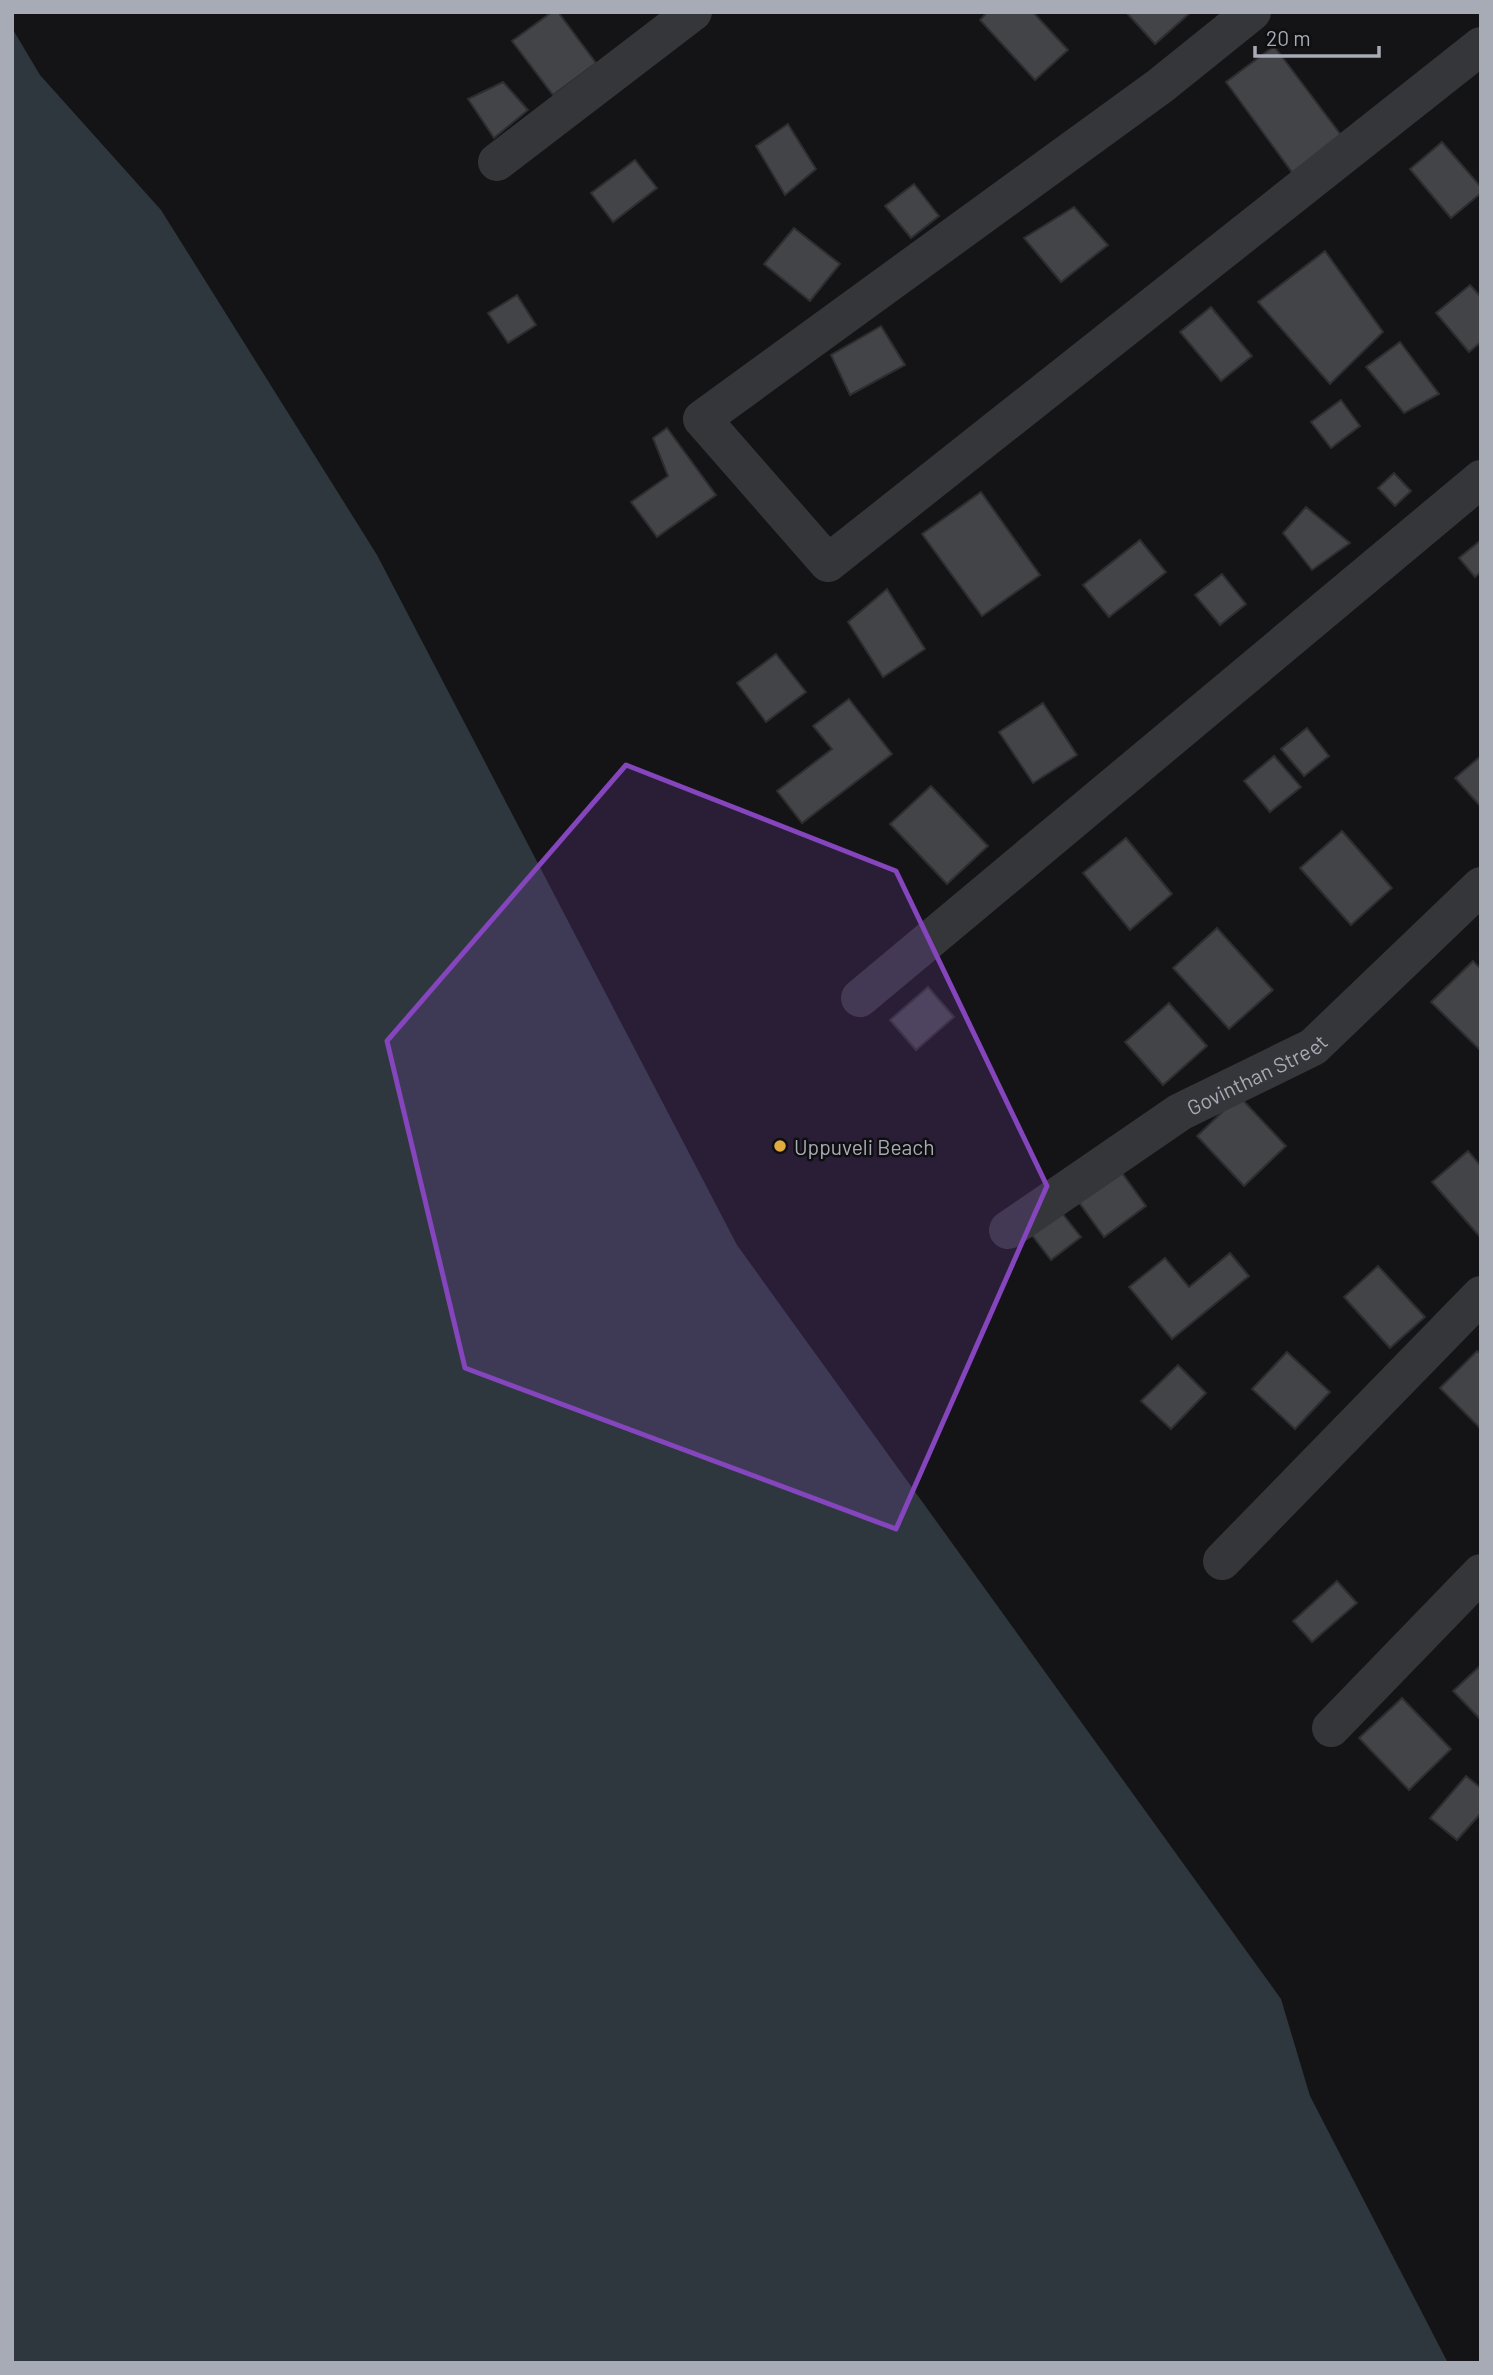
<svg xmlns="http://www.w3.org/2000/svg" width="1493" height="2375" font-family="Barlow,sans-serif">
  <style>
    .water { fill: #2e373d }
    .building { fill: #434448; stroke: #2e2e31; stroke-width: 2 }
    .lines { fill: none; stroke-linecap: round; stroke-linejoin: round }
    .minor { stroke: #35363a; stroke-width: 38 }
    .marked { fill: #8445bd; fill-opacity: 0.2; stroke: #8445bd; stroke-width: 5; stroke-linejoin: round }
    .poi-dot { fill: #e1ab40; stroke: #0f0f11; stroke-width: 2.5 }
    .labels { text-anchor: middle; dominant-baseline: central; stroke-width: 5; stroke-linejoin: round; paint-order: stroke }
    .street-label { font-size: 21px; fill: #a7abb5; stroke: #0f0f11 }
    .poi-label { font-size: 21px; fill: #a7abb5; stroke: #0f0f11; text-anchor: start }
  </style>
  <rect width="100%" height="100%" fill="#141416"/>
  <polygon class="water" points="12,28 40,75 161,210 377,555 737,1245 1281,1999 1310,2096 1448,2363 12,2363"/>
  <g class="building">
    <polygon points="552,12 558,12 596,63 553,95 512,41"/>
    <polygon points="987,12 1033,12 1068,50 1035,80 980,20"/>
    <polygon points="1126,12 1191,12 1155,44"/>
    <polygon points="1274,46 1344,139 1294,175 1226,82"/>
    <polygon points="503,82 528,110 494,138 468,99"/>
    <polygon points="788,124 816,169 785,195 756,146"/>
    <polygon points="1442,142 1481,187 1481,193 1451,218 1410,169"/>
    <polygon points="635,160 657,188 613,222 591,193"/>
    <polygon points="914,184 939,216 911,238 885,206"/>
    <polygon points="1074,207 1108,245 1061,282 1024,238"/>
    <polygon points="794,228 840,264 810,301 764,264"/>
    <polygon points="1325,251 1383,332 1330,384 1258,302"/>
    <polygon points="1470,285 1481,297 1481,342 1469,352 1436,313"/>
    <polygon points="517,295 536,325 508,343 488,313"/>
    <polygon points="1211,307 1252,356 1221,381 1180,332"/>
    <polygon points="881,326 905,365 850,395 831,355"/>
    <polygon points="1400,342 1439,394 1404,413 1366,367"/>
    <polygon points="1341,400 1360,426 1331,448 1311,422"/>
    <polygon points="667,428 716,495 657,537 631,502 668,476 653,438"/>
    <polygon points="1394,473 1411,491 1395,506 1378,488"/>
    <polygon points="981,492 1040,575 982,616 922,534"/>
    <polygon points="1306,507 1350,543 1312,570 1283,533"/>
    <polygon points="1140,540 1166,572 1109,617 1083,585"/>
    <polygon points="1481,540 1481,572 1475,577 1459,558"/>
    <polygon points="1222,574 1246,604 1220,625 1195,595"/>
    <polygon points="887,589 925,649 883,677 848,622"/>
    <polygon points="776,654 806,692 766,722 737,683"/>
    <polygon points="849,699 892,754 802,823 777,791 832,749 813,726"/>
    <polygon points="1043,703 1077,755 1033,783 999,732"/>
    <polygon points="1307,728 1329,756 1304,776 1281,749"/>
    <polygon points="1274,756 1301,787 1270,812 1244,781"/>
    <polygon points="1481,756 1481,807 1455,778"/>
    <polygon points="931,786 988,846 947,884 890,824"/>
    <polygon points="1342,831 1392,888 1351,925 1300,868"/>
    <polygon points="1126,838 1172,894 1130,930 1083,873"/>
    <polygon points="1217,928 1273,990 1229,1029 1173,968"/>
    <polygon points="1473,961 1481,969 1481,1051 1431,1002"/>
    <polygon points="928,987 954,1017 916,1050 890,1020"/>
    <polygon points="1169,1003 1207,1046 1163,1085 1125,1042"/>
    <polygon points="1239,1096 1286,1146 1244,1186 1197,1136"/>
    <polygon points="1468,1151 1481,1166 1481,1238 1432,1182"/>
    <polygon points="1117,1166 1146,1206 1104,1237 1075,1197"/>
    <polygon points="1058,1208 1081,1237 1051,1260 1028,1230"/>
    <polygon points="1230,1253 1249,1276 1172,1339 1129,1287 1165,1258 1189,1287"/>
    <polygon points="1378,1266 1425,1317 1390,1348 1344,1297"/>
    <polygon points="1477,1351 1481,1354 1481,1429 1440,1388"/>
    <polygon points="1287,1352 1330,1392 1295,1429 1252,1389"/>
    <polygon points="1178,1365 1206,1393 1171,1429 1141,1401"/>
    <polygon points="1337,1581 1357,1603 1312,1642 1293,1621"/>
    <polygon points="1481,1665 1481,1720 1453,1691"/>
    <polygon points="1402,1698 1451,1749 1409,1790 1359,1738"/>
    <polygon points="1466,1776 1481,1788 1481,1813 1457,1840 1430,1818"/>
  </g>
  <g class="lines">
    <g class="minor">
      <polyline points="1252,12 1160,86 702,419 828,563 1481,46"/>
      <polyline points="497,162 693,12"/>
      <polyline points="860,998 1481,479"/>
      <path id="s1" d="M1008,1230l172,-118 133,-65 168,-161"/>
      <polyline points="1222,1561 1481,1295"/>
      <polyline points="1331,1728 1481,1573"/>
    </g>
  </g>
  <path class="marked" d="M626,765l270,106 151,315 -151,343 -431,-161 -78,-327z"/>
  <circle class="poi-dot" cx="780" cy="1146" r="7"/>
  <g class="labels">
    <g class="street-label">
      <text stroke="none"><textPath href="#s1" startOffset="294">Govinthan Street</textPath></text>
    </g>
    <g class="poi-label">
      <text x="794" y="1146">Uppuveli Beach</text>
    </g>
  </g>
  <rect width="1493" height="2375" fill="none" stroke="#a7abb5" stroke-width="28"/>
  <path d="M1255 46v10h124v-10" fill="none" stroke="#a7abb5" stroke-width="3.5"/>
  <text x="1266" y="46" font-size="21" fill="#a7abb5" stroke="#0f0f11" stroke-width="5" paint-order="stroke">20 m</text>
</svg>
